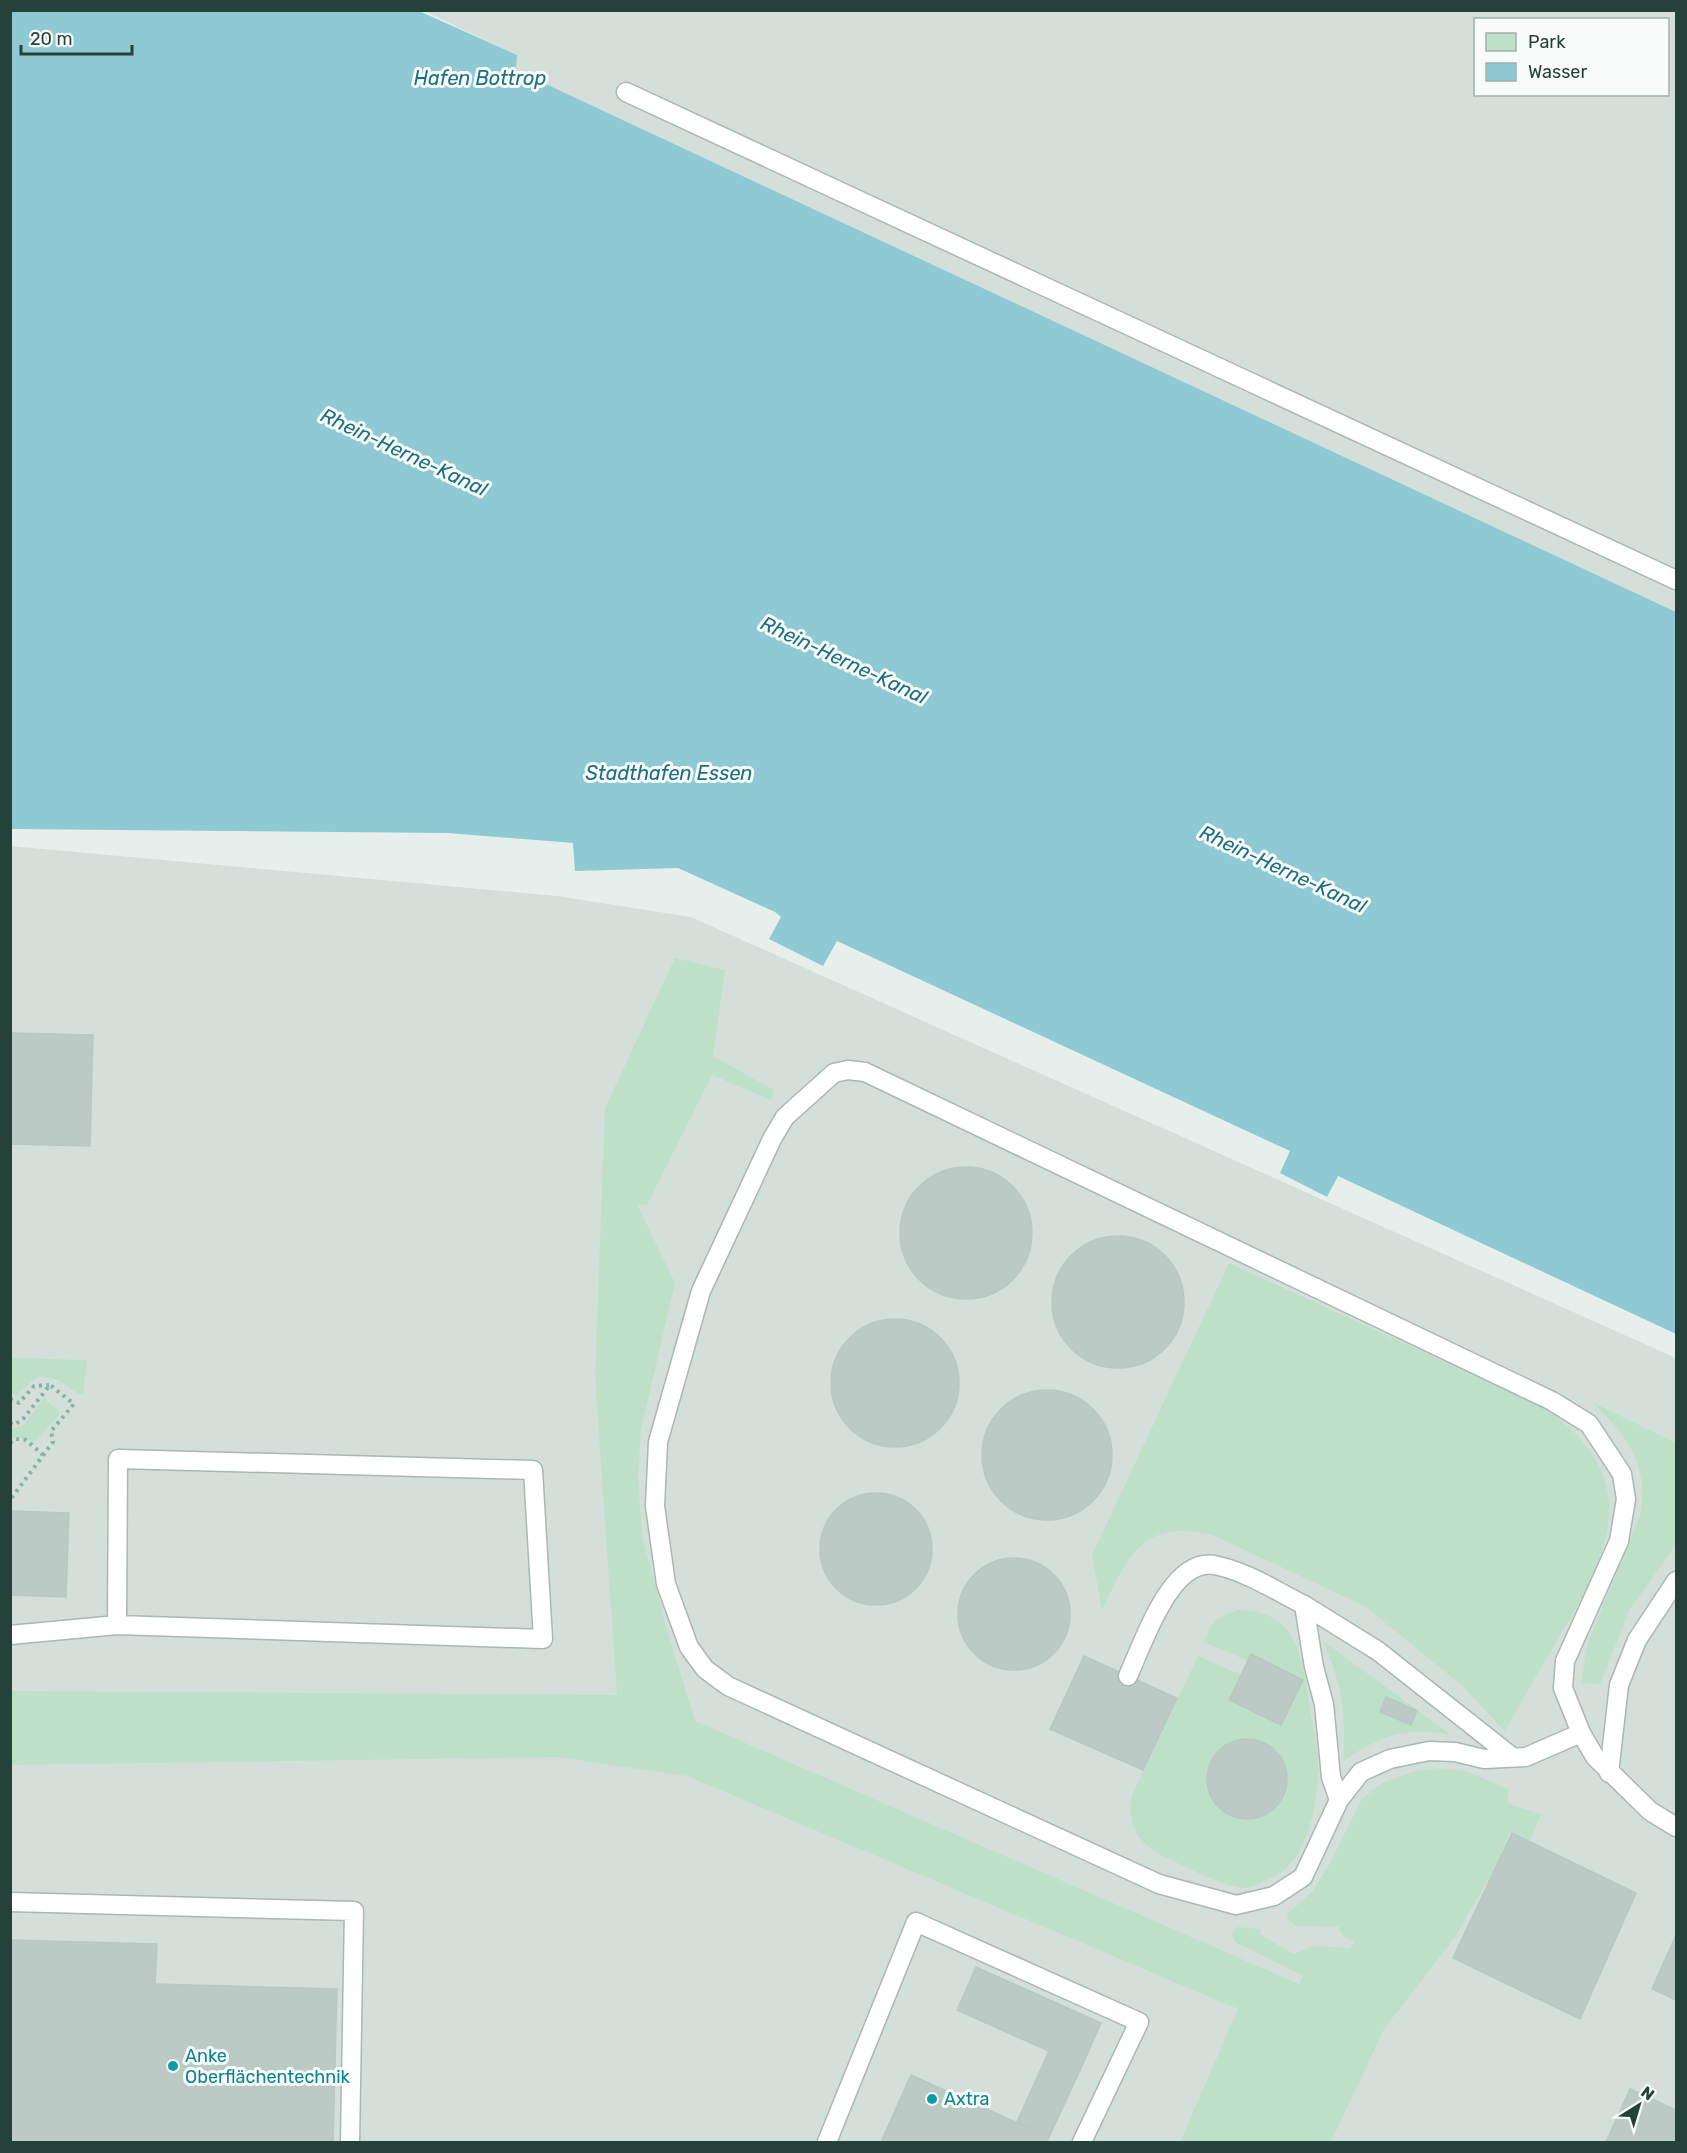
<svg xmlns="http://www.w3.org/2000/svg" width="1687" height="2153" font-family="Rubik,sans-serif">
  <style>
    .built { fill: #d4dfda; fill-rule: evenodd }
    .green { fill: #bfe0c8 }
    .water { fill: #8ec9d4 }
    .building { fill: #bbcac4; stroke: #b8c9c2; stroke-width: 1.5 }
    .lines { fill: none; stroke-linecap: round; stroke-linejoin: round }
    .service-casing { stroke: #a8b8b2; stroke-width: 21 }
    .path { stroke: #86b3a5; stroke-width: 4; stroke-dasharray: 3 4.5; stroke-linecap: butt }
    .service { stroke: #fff; stroke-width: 18 }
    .culture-dot { fill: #0f9aa8; stroke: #f7fbf9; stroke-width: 2 }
    .labels { text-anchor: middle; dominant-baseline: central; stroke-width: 6; stroke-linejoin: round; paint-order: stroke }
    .culture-label { font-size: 18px; fill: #0d838f; stroke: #f7fbf9; text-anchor: start }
    .water-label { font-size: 20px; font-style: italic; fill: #1c6f80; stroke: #f7fbf9 }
  </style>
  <rect width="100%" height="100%" fill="#e6efeb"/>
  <g class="built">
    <path d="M424,11h1252v601l-1160,-542 1,-15zM1476,20h192v74h-192z"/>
    <polygon points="10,846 557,896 691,917 1676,1358 1676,2142 11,2142"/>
  </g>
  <g class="green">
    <polygon points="675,958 725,970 713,1056 774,1090 771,1100 712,1075 647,1205 637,1204 675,1283 641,1430 638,1477 642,1536 666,1626 695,1721 1299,1984 1303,1976 1235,1942 1232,1934 1237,1927 1260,1929 1261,1935 1294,1954 1314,1946 1349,1948 1355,1942 1345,1938 1337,1926 1298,1927 1288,1920 1287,1914 1312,1892 1328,1867 1362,1799 1382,1783 1415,1771 1440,1768 1468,1772 1508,1789 1508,1804 1541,1814 1530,1842 1510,1831 1497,1865 1455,1937 1384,2029 1331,2142 1180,2142 1238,2009 687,1776 557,1757 11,1765 11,1691 617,1695 595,1377 605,1108"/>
    <path d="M1229,1263l316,145c96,69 69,136 18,223 -20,33 -39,66 -58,100l-45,-47 -94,-77 -151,-71c-71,-19 -87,18 -113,75l-10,-56z"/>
    <polygon points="11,1358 87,1360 83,1394 78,1394 59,1380 38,1376 16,1395 11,1393"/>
    <polygon points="44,1398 60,1413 34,1444 27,1438 11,1439 11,1429 24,1424"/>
    <path d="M1592,1402l82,40 2,-5v108l-46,64 -30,75 -19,-1 7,-41 52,-126c10,-50 -13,-81 -48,-114z"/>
    <path d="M1239,1610c21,1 40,6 51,24 13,20 16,47 19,70 2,15 6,30 8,45 4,42 -5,115 -50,131 -7,3 -15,8 -22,8 -19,-1 -54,-18 -72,-27 -31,-14 -47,-30 -41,-66l66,-139 43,19 -12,25 52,25 22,-45 -52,-25 -3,6 -44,-19c10,-23 12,-25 35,-32z"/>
    <path d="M1323,1641l128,94c-46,-9 -70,1 -108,26 4,-42 -2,-81 -20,-120z"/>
  </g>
  <polygon class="water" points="11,10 419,11 517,55 516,70 1676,612 1676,1334 1338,1176 1327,1197 1280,1173 1290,1151 837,941 823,966 769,939 781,917 775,912 678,868 575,871 573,843 448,833 11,829"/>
  <g class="building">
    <polygon points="10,1033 93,1035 90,1146 10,1144"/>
    <circle cx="966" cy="1233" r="66"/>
    <circle cx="1118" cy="1302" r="66"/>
    <circle cx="895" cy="1383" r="64"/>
    <circle cx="1047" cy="1455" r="65"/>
    <circle cx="876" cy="1549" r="56"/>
    <polygon points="10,1511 69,1513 66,1597 10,1595"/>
    <circle cx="1014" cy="1614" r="56"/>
    <polygon points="1251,1654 1303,1680 1281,1725 1229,1700"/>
    <polygon points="1084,1656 1177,1698 1143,1770 1050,1729"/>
    <polygon points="1386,1697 1417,1711 1411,1725 1380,1712"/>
    <circle cx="1247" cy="1779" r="40"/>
    <polygon points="1512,1833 1636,1893 1580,2019 1453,1958"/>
    <polygon points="1676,1935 1676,2000 1652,1989"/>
    <polygon points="10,1940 157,1944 155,1984 337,1989 333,2142 10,2142"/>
    <polygon points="976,1967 1101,2023 1082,2066 957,2010"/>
    <polygon points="1049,2051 1082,2066 1049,2137 1017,2122"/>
    <polygon points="911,2075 1049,2137 1047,2142 881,2142"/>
    <polygon points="1630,2089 1676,2110 1676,2142 1606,2142"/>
  </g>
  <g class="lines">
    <g class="service-casing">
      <g id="service">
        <polyline points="626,92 1676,580"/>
        <polyline points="1304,1605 1378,1651 1511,1756"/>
        <polyline points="10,1635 117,1625 543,1639 533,1470 118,1459 117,1625"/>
        <path d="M1128,1676c15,-32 42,-118 86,-111 32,6 62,26 90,40l10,62 10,37 7,73 8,23"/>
        <polyline points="1581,1733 1526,1757 1484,1759 1455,1752 1429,1751 1390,1759 1361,1772 1339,1800 1303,1877 1274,1896 1236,1905 1159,1884 728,1686 705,1669 689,1647 666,1584 655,1506 658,1442 701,1291 772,1139 785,1117 834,1073 848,1070 865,1072 1552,1401 1589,1424 1622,1474 1626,1499 1619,1541 1565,1661 1563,1688 1581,1733 1595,1757 1650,1811 1676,1827"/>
        <polyline points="1609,1773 1619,1685 1637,1640 1676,1581"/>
        <polyline points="10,1902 354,1911 350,2142"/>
        <polyline points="827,2142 916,1922 1139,2022 1082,2142"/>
      </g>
    </g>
    <g class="path">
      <polyline points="10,1399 19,1403 34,1386 49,1385"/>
      <polyline points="10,1423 14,1425 23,1419 50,1385 74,1404 51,1431 53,1442 10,1500"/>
      <polyline points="10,1443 15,1439 26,1440 43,1455"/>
    </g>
    <use href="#service" class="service"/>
  </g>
  <g class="culture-dot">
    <circle cx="173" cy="2066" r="6"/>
    <circle cx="932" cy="2099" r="6"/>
  </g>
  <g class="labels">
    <g class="culture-label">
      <text x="185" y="2056">Anke<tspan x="185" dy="21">Oberflächentechnik</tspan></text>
      <text x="944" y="2099">Axtra</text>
    </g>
    <g class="water-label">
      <text x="480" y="78">Hafen Bottrop</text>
      <text transform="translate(404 452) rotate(25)">Rhein-Herne-Kanal</text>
      <text transform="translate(844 660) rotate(25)">Rhein-Herne-Kanal</text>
      <text x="669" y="773">Stadthafen Essen</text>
      <text transform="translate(1283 869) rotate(25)">Rhein-Herne-Kanal</text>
    </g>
  </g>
  <rect width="1687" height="2153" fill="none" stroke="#24423a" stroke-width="24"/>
  <rect x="1474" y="18" width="195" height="78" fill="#f7fbf9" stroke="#a3b1ad" stroke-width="1.5"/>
  <rect x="1486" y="33" width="30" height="18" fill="#bfe0c8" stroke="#a3b1ad" stroke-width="1.5"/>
  <text x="1528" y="48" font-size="18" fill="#24423a">Park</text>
  <rect x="1486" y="63" width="30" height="18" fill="#8ec9d4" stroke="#a3b1ad" stroke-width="1.5"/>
  <text x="1528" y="78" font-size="18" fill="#24423a">Wasser</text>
  <g transform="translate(1639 2105) rotate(37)" stroke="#f7fbf9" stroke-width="4.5" paint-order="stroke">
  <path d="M0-4.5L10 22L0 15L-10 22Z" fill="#24423a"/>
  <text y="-9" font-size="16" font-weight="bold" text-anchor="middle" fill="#24423a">N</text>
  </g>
  <path d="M21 45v9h111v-9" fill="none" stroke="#24423a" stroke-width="3"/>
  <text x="30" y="45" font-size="18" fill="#24423a" stroke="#f7fbf9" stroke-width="4.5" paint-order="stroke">20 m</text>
</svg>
